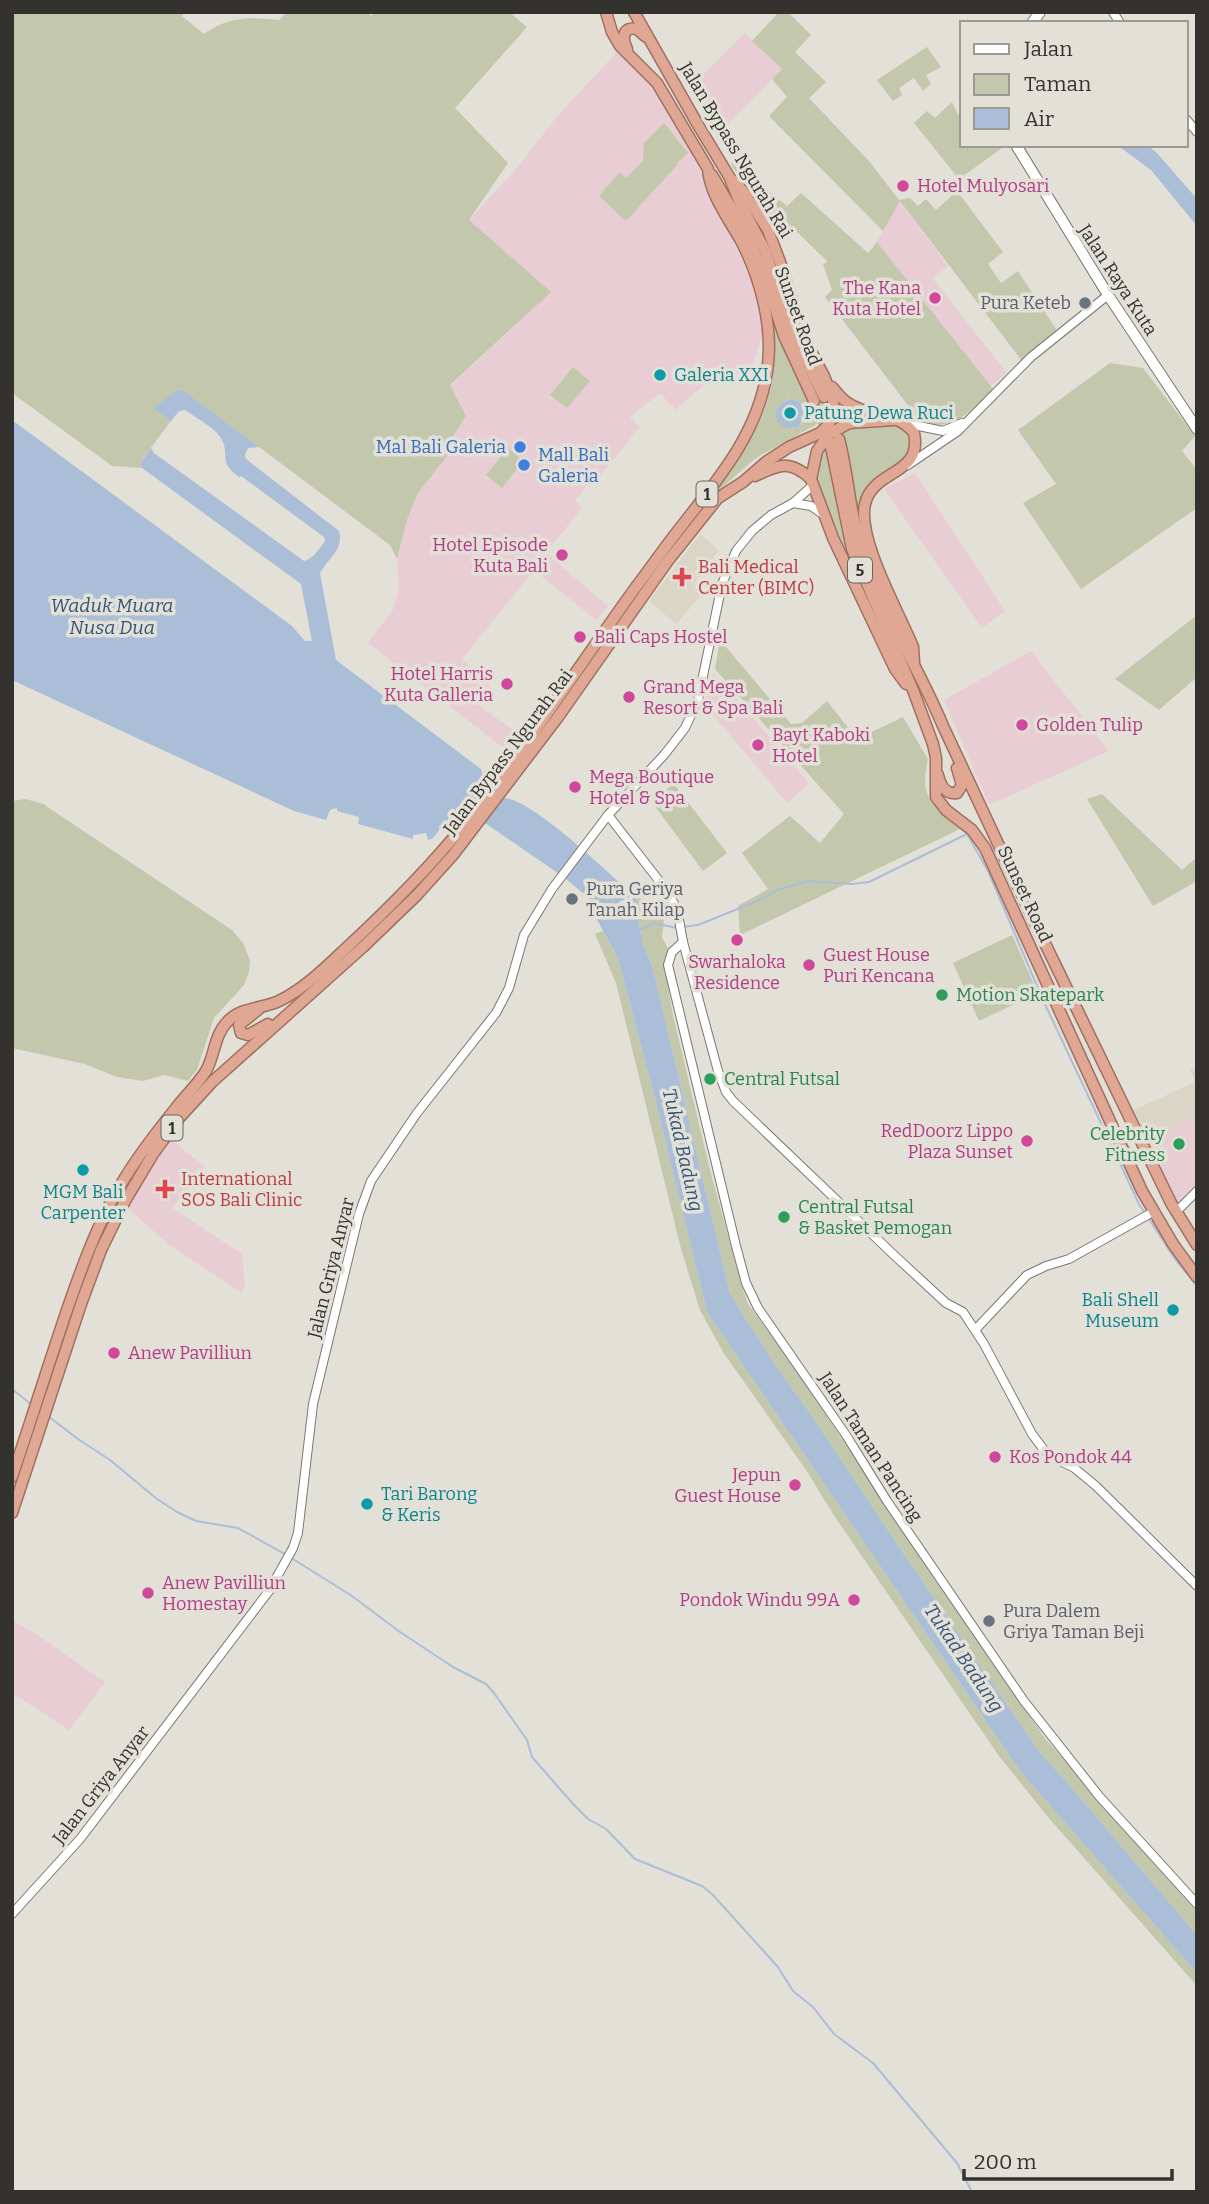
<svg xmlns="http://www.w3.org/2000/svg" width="1209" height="2204" font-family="Bitter,serif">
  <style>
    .commercial { fill: #e8ced4 }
    .built { fill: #dbd5c5 }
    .green { fill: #c3c8ad; fill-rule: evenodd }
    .water { fill: #aabed7 }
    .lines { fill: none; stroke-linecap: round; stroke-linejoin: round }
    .stream { stroke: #aabed7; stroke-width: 2 }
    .trunk-tunnel { stroke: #c0bdb5; stroke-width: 10; stroke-dasharray: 10 5; stroke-linecap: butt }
    .tertiary-casing { stroke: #7a776f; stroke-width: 10 }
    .secondary-casing { stroke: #7a776f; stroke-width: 12 }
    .trunk-casing { stroke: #9f7060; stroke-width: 13 }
    .tertiary { stroke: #fff; stroke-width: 8 }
    .secondary { stroke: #fff; stroke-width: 10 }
    .trunk { stroke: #e0a894; stroke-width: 10 }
    .hotel-dot { fill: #d1479c; stroke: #e3e0d7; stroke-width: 2.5 }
    .worship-dot { fill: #6b7280; stroke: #e3e0d7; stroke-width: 2.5 }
    .culture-dot { fill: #0f9aa8; stroke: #e3e0d7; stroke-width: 2.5 }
    .shop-dot { fill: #3f7fe0; stroke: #e3e0d7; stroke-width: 2.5 }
    .health-dot { fill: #e0444e; stroke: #e3e0d7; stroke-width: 2.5 }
    .leisure-dot { fill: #2e9e5b; stroke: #e3e0d7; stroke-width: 2.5 }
    .labels { text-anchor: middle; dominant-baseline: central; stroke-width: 7; stroke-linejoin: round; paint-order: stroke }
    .shield { fill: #e3e0d7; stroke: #686661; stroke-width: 2 }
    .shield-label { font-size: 16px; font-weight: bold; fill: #33322f }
    .street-label { font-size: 18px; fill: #33322f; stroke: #e3e0d7 }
    .hotel-label { font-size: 18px; fill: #b23c85; stroke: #e3e0d7; text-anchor: start }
    .worship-label { font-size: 18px; fill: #5b616d; stroke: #e3e0d7; text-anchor: start }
    .culture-label { font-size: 18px; fill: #0d838f; stroke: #e3e0d7; text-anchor: start }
    .shop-label { font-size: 18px; fill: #366cbe; stroke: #e3e0d7; text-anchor: end }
    .health-label { font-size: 18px; fill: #be3a42; stroke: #e3e0d7; text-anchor: start }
    .leisure-label { font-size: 18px; fill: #27864d; stroke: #e3e0d7; text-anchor: start }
    .water-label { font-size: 19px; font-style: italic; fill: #35557a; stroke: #e3e0d7 }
  </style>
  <rect width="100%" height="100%" fill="#e3e0d7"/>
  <g class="commercial">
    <polygon points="745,33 782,69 717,136 692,86"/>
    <polygon points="617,52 651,85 704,176 758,296 763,321 763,333 754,361 747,368 732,375 711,379 675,410 660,393 630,417 640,427 598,478 594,476 575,501 582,508 546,553 608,606 596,620 534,570 462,659 490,685 478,705 522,736 510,753 368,643 394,608 399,589 397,559 408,517 418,493 448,455 446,447 466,416 450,386 516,325 469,220 516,169 559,114"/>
    <polygon points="899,200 948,266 933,279 1007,373 991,386 877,242"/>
    <polygon points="915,473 1005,611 982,628 884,489"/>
    <polygon points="1031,651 1109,751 989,805 944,700"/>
    <polygon points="714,672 809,783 787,803 703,703"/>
    <polygon points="1197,1115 1197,1184 1174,1207 1147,1138"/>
    <polygon points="170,1139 205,1167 172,1208 242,1254 245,1284 242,1293 168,1244 128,1208 155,1159"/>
    <polygon points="12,1620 36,1634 105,1682 69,1730 12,1693"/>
  </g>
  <g class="built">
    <polygon points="700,534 719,550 694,584 703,593 676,624 649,601"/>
    <polygon points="1197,1067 1197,1115 1147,1138 1134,1110 1195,1082 1190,1070"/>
  </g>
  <g class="green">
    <path d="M12,12h172l-2,4 22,18c26,-18 46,-17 75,-14l8,-8h81l3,4 5,-4h133l18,15 -72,81 53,55 -39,57 82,72 -101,93 16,31 -20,31 2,8 -30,38 -10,24 -11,42 -7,-14 -206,-154 -31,18 18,12 -30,40 1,7 -30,-2 -100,-73z"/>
    <polygon points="779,12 788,12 811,35 795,52 826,82 809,98 869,161 899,200 910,198 918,206 926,199 936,210 957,191 1003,252 988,264 1001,283 1018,271 1058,332 1022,361 900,201 883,231 769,116 787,97 772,79 782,69 752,41"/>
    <polygon points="927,47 941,67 926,75 931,84 923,91 914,78 899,88 902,95 893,101 877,80"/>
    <polygon points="952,102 962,122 962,145 1001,145 1002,148 959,179 914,123 927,111 935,118"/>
    <polygon points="664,123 688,153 677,163 677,165 626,221 599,196 620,172 626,178 643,161 644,143"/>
    <path d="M733,162l54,44 14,-13 67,60 9,-11 117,148c-24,20 -40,44 -74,31l-95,-124 7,-7 -9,-26 5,-2 -35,-34 -15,5 -46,-67 -1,-3z"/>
    <path d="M772,319l16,41 23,43 18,-6c1,11 0,16 -8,25l-65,36 -46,40c31,-39 62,-83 64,-135 1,-15 -1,-30 -2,-44zM791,399c11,2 16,10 13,22l-11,8 -15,-22 8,-7z"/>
    <polygon points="1110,363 1143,368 1195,436 1182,451 1197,470 1197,508 1081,589 1023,503 1056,484 1018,430"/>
    <polygon points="573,367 590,381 567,408 550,395"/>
    <path d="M884,422l24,8c5,9 5,20 -2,29 -25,15 -41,22 -48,52l-14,-75 -19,6 17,91 12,37 -38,-83c-5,-23 4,-52 29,-60 12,-4 27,-4 39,-5z"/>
    <polygon points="508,448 523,461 502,488 486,475"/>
    <polygon points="1197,615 1197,677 1159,710 1115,679"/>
    <path d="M720,640l71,84 11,-1 25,-22 30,38 46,-22 25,42c-9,41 4,44 32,70l-220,106 -2,-29 30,-17 -26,-36 48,-37 30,27 24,-29 -129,-145z"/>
    <polygon points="674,784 727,853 703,871 651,801"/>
    <polygon points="1102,794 1182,870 1197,857 1197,881 1153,906 1087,799"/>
    <polygon points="26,799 43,804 232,930 243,943 250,960 249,972 244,985 214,1018 197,1070 188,1081 164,1075 143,1081 117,1077 85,1064 12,1048 12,801"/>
    <polygon points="636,897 665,910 662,937 669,951 664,962 673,1015 710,1170 741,1283 748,1304 796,1370 943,1591 1044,1737 1197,1912 1197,1935 1064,1779 1039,1751 903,1553 807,1409 776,1366 730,1294 652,965 644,947 636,912"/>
    <polygon points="603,931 618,958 655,1099 707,1312 1020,1771 1197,1973 1197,1986 1047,1816 999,1756 835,1517 806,1470 723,1352 700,1310 681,1249 616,983 595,934"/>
    <polygon points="1012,935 1038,993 979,1021 953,963"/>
  </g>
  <g class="water">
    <polygon points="1117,145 1147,145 1157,153 1197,199 1197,226 1151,170"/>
    <path d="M177,390l7,1 75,56 -11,1 -3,7 1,4 93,72c5,19 -11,27 -19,42l16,87 145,109 3,11 5,4 -23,29 -7,-3 -5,2 -21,26 -5,2 -2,-7 -13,2v4l-55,-15 1,-7 -22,-6v-3l-7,2 -4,10 -32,-9 -282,-131v-260l280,206 13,15h7l-11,-57 -159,-116 -1,-6 10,-14 3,5 150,108c9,-2 16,-13 21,-20l-1,-4 -83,-61 -2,1c-22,-16 -8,-21 -18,-39 -7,-11 -25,-20 -36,-28l-6,1 -8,10 -18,-12z"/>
    <path d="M791,399c9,2 14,7 14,17l-7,11c-24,7 -31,-22 -7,-28z"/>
    <path d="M504,798c27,0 107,77 129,97l-35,18 -6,-9v-3l-27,-23 -80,-55z"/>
    <polygon points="636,897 636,912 644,947 652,965 730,1294 776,1366 807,1409 903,1553 1039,1751 1064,1779 1197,1935 1197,1973 1020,1771 707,1312 655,1099 618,958 596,918"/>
  </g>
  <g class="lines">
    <g class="stream">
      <polyline points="682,927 698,925 760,900 777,890 808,881 851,884 869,882 967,834 988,871 1043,1000 1140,1206 1146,1214"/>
      <polyline points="639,930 654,923 677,928"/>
      <polyline points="1149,1219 1175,1259 1197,1286"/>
      <polyline points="12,1389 32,1405"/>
      <polyline points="48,1416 78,1439 110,1460 157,1499 177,1512 196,1521 238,1528 285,1554"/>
      <polyline points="293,1559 352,1596 400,1632 453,1667 486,1684 494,1693 527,1740 532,1757 574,1805 588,1819 606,1829 635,1859 702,1886 713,1895 778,1967 793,1991 813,2007 834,2034 873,2063 957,2163 972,2192"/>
    </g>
    <polyline class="trunk-tunnel" points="814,401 829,436"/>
    <g class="tertiary-casing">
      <g id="tertiary">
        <polyline points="1113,12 1120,23"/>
        <polyline points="1186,119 1197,132"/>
        <polyline points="904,423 943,431 962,423"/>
        <polyline points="908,465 958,431 1031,357 1108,295"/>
        <polyline points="793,503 811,506 824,515"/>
        <polyline points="608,815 667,891 677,909 683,942 718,1071 726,1092 733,1101 895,1256 946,1303 963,1312 984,1344 1032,1434 1044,1450 1051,1457 1073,1467 1096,1486 1197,1586"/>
        <polyline points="683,942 672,952 668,965 736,1246 746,1283 758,1308 846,1435 887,1501 1024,1701 1099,1796 1197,1904"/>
        <polyline points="1176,1212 1197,1191"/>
        <polyline points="976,1329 1027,1275 1046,1266 1069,1259 1153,1212"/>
        <polyline points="12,1914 80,1839 269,1591 293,1548 298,1533 313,1404 359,1214 371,1181 417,1113 496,1013 509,988 524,935 552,889 608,815 664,755 685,728 698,700 722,584 736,551 752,531 771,515 793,503 812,486"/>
      </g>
    </g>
    <g class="secondary-casing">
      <g id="secondary">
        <polyline points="1032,23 1040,12"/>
        <polyline points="1016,145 1108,295 1197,429"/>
      </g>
    </g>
    <g class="trunk-casing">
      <g id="trunk">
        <path d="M627,49c-5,-10 -5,-23 10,-20l8,7"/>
        <polyline points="712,175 749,238 765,277 784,336 814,401"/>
        <polyline points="731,181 740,203 765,250 792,333 824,397"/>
        <path d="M832,387c5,5 9,12 16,16 19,14 49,8 66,30 9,43 -41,36 -49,71 -8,36 34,108 48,143l1,15"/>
        <polyline points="894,420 849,423 829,434 817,451 811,479 833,538 895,669 906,684"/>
        <path d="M839,439c10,38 11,79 24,116 21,60 56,113 80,171l95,203 133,274 26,42"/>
        <polyline points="830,442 852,549 913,690 933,744 936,758 936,797 946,810 972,830 985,848 1142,1191 1173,1244 1197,1277"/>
        <path d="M755,476c24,-11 34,-17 56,3"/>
        <path d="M938,775c2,10 8,20 19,18l5,-8 -5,-17"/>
        <polyline points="259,1009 239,1025 241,1033 248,1035 268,1024"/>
        <path d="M12,1477c19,-56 36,-111 55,-167 14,-40 28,-80 49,-117 17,-31 38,-58 60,-85 9,-12 22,-24 30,-37 9,-16 8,-36 22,-50 13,-14 34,-12 51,-20 23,-11 44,-31 63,-49 42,-39 85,-81 121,-126 62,-76 115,-159 173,-239 16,-21 31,-43 48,-64 36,-46 74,-91 83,-151 7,-43 -6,-93 -26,-131 -12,-22 -31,-46 -33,-72l-51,-86 -37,-37 -8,-14 -6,-20"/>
        <polyline points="12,1513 81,1304 101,1250 125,1201 153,1154 180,1117 212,1082 363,947 417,895 453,855 558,717 667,562 718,498 743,482 766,462 789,447 820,433 828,425 834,414 833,400 824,376 803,336 780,262 768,230 743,191 730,178 698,125 634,12"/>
      </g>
    </g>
    <use href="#tertiary" class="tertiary"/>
    <use href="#secondary" class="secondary"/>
    <use href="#trunk" class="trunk"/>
  </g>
  <g class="hotel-dot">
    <circle cx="903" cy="186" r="7"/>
    <circle cx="935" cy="298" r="7"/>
    <circle cx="562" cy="555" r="7"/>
    <circle cx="580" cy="637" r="7"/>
    <circle cx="507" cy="684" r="7"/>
    <circle cx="629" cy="697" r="7"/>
    <circle cx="1022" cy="725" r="7"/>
    <circle cx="758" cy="745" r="7"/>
    <circle cx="575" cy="787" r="7"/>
    <circle cx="737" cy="940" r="7"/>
    <circle cx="809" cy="965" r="7"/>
    <circle cx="1027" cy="1141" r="7"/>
    <circle cx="114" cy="1353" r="7"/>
    <circle cx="995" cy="1457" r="7"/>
    <circle cx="795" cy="1485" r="7"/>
    <circle cx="148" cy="1593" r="7"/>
    <circle cx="854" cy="1600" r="7"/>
  </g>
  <g class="worship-dot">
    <circle cx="1085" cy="303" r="7"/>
    <circle cx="572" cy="899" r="7"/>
    <circle cx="989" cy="1621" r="7"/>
  </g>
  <g class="culture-dot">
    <circle cx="660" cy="375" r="7"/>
    <circle cx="790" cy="413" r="7"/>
    <circle cx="83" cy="1170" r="7"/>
    <circle cx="1173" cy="1310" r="7"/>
    <circle cx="367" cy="1504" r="7"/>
  </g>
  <g class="shop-dot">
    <circle cx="520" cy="447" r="7"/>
    <circle cx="524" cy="465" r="7"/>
  </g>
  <g class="health-dot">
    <path d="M678.5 566.5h7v7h7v7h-7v7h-7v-7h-7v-7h7z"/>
    <path d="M161.5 1178.5h7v7h7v7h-7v7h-7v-7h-7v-7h7z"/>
  </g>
  <g class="leisure-dot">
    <circle cx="942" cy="995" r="7"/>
    <circle cx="710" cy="1079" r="7"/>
    <circle cx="1179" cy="1144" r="7"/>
    <circle cx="784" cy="1217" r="7"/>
  </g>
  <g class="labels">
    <g class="shield">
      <rect x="696.5" y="481.5" width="21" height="25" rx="5"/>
      <rect x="848" y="557.5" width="24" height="25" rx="5"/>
      <rect x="161.5" y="1115.5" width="21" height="25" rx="5"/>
    </g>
    <g class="shield-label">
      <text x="707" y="494">1</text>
      <text x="860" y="570">5</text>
      <text x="172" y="1128">1</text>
    </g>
    <g class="street-label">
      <text transform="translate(736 150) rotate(59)">Jalan Bypass Ngurah Rai</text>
      <text transform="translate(1118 280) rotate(57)">Jalan Raya Kuta</text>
      <text transform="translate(798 316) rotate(70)">Sunset Road</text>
      <text transform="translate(508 752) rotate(-53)">Jalan Bypass Ngurah Rai</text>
      <text transform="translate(1025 894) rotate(65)">Sunset Road</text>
      <text transform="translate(331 1268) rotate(-76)">Jalan Griya Anyar</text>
      <text transform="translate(871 1447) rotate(57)">Jalan Taman Pancing</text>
      <text transform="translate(101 1785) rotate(-52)">Jalan Griya Anyar</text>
    </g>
    <g class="hotel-label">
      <text x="917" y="186">Hotel Mulyosari</text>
      <text x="921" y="288" text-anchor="end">The Kana<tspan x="921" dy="21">Kuta Hotel</tspan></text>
      <text x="548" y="545" text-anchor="end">Hotel Episode<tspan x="548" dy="21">Kuta Bali</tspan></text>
      <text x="594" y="637">Bali Caps Hostel</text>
      <text x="493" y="674" text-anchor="end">Hotel Harris<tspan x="493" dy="21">Kuta Galleria</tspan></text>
      <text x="643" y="687">Grand Mega<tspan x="643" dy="21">Resort &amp; Spa Bali</tspan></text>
      <text x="1036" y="725">Golden Tulip</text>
      <text x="772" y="735">Bayt Kaboki<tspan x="772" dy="21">Hotel</tspan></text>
      <text x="589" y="777">Mega Boutique<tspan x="589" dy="21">Hotel &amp; Spa</tspan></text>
      <text x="823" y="955">Guest House<tspan x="823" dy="21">Puri Kencana</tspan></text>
      <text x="737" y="962" text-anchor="middle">Swarhaloka<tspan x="737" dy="21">Residence</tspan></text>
      <text x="1013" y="1131" text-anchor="end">RedDoorz Lippo<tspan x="1013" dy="21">Plaza Sunset</tspan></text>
      <text x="128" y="1353">Anew Pavilliun</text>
      <text x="1009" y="1457">Kos Pondok 44</text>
      <text x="781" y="1475" text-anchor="end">Jepun<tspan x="781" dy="21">Guest House</tspan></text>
      <text x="162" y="1583">Anew Pavilliun<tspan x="162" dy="21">Homestay</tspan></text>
      <text x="840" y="1600" text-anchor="end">Pondok Windu 99A</text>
    </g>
    <g class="worship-label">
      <text x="1071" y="303" text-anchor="end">Pura Keteb</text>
      <text x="586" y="889">Pura Geriya<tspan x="586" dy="21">Tanah Kilap</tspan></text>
      <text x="1003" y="1611">Pura Dalem<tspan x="1003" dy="21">Griya Taman Beji</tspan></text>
    </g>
    <g class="culture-label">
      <text x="674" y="375">Galeria XXI</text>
      <text x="804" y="413">Patung Dewa Ruci</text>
      <text x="83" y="1192" text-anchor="middle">MGM Bali<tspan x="83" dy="21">Carpenter</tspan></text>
      <text x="1159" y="1300" text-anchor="end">Bali Shell<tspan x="1159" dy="21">Museum</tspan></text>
      <text x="381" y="1494">Tari Barong<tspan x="381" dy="21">&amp; Keris</tspan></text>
    </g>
    <g class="shop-label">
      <text x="506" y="447">Mal Bali Galeria</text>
      <text x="538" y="455" text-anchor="start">Mall Bali<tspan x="538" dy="21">Galeria</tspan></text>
    </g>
    <g class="health-label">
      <text x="698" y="567">Bali Medical<tspan x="698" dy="21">Center (BIMC)</tspan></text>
      <text x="181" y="1179">International<tspan x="181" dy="21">SOS Bali Clinic</tspan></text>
    </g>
    <g class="leisure-label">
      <text x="956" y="995">Motion Skatepark</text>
      <text x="724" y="1079">Central Futsal</text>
      <text x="1165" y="1134" text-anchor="end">Celebrity<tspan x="1165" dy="21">Fitness</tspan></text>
      <text x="798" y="1207">Central Futsal<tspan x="798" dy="21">&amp; Basket Pemogan</tspan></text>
    </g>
    <g class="water-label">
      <text x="112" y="605">Waduk Muara<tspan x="112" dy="22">Nusa Dua</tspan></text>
      <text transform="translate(683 1150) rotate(77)">Tukad Badung</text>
      <text transform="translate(964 1658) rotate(56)">Tukad Badung</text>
    </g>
  </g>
  <rect width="1209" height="2204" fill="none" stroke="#33322f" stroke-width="28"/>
  <rect x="960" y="21" width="228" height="126" fill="#e3e0d7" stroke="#9d9a94" stroke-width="2"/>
  <rect x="974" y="44" width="35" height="10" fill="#ffffff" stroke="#9d9a94" stroke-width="2"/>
  <text x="1024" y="56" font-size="21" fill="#33322f">Jalan</text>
  <rect x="974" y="74" width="35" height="21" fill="#c3c8ad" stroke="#9d9a94" stroke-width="2"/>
  <text x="1024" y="91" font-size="21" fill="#33322f">Taman</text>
  <rect x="974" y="108" width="35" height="21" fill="#aabed7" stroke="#9d9a94" stroke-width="2"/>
  <text x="1024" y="126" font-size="21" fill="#33322f">Air</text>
  <path d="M964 2169v10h208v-10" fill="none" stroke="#33322f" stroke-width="3.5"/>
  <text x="974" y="2169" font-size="21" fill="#33322f" stroke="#e3e0d7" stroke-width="5" paint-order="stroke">200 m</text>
</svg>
